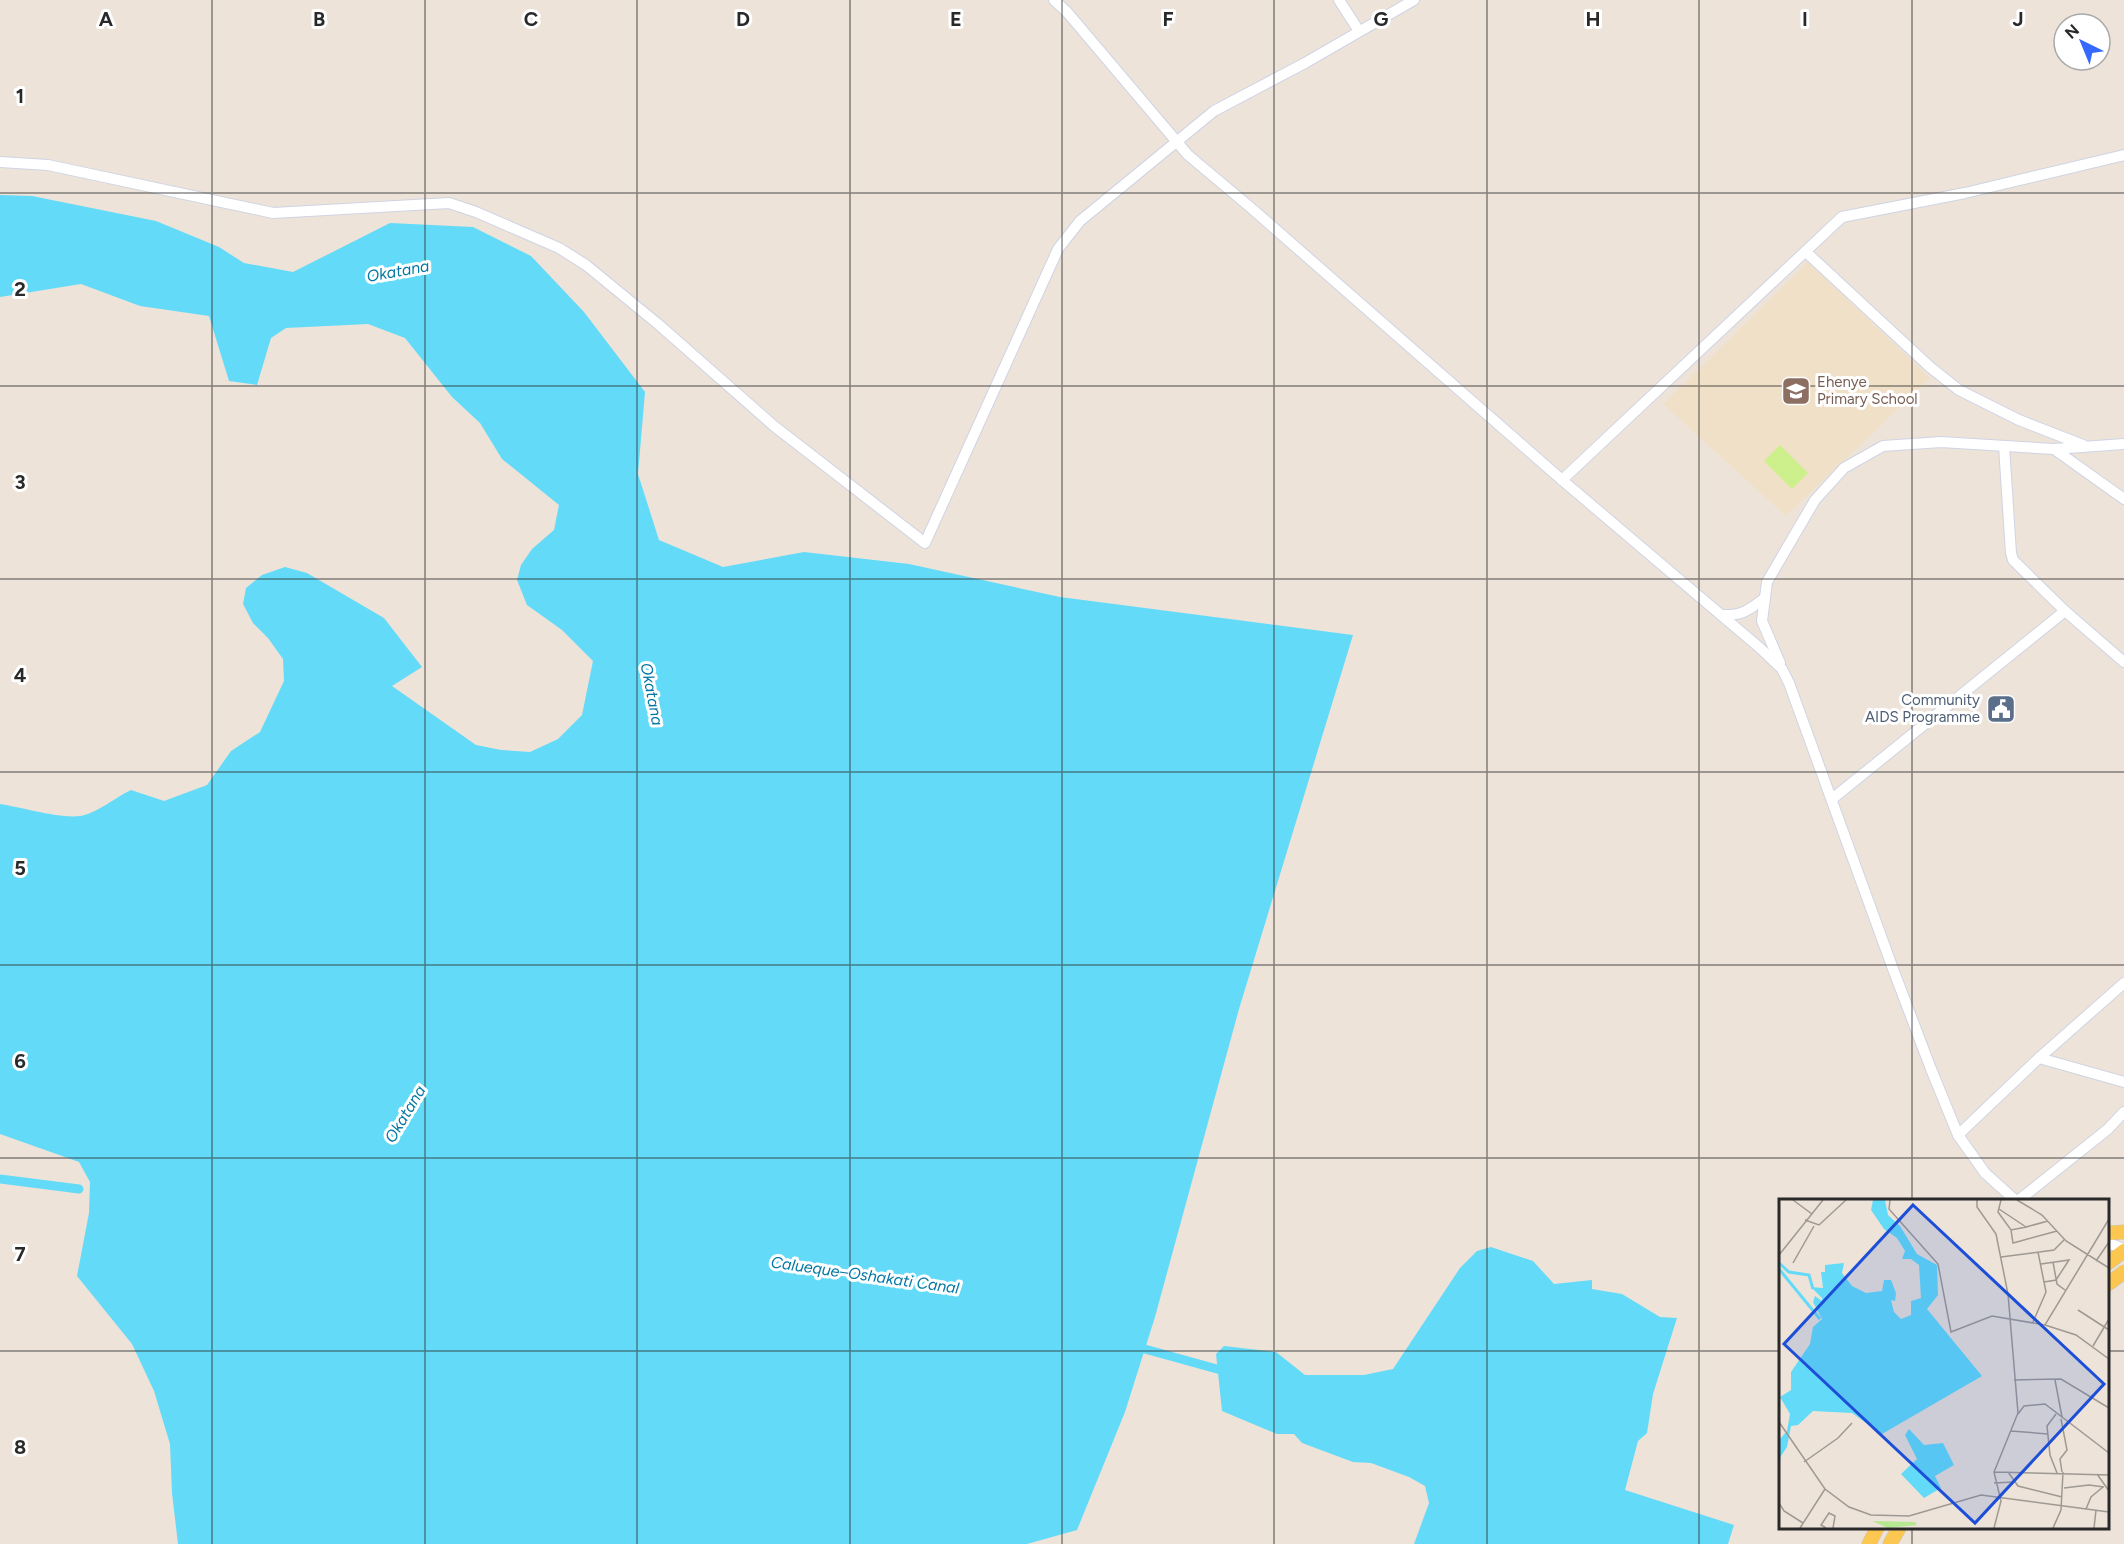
<svg xmlns="http://www.w3.org/2000/svg" width="2124" height="1544" font-family="Figtree,sans-serif">
  <style>
    .education { fill: #f0e0c7 }
    .pitch { fill: #cdf08c }
    .water { fill: #63dbf8 }
    .lines { fill: none; stroke-linecap: round; stroke-linejoin: round }
    .canal { stroke: #63dbf8; stroke-width: 9 }
    .minor-casing { stroke: #cfd4e4; stroke-width: 12 }
    .major-casing { stroke: #c7c7c7; stroke-width: 15 }
    .minor { stroke: #fff; stroke-width: 10 }
    .major { stroke: #fcc750; stroke-width: 14 }
    .grid { fill: none; stroke: #292929; stroke-width: 1.5; stroke-opacity: 0.55 }
    .labels { text-anchor: middle; dominant-baseline: central; stroke-width: 6; stroke-linejoin: round; paint-order: stroke }
    .education-label { font-size: 15px; fill: #785e54; stroke: #fff; text-anchor: start }
    .service-label { font-size: 15px; fill: #4e5e75; stroke: #fff; text-anchor: end }
    .water-label { font-size: 16px; font-style: italic; fill: #0377a4; stroke: #fff }
    .inset-river { fill: none; stroke: #63dbf8; stroke-width: 3 }
    .inset-road { fill: none; stroke: #9f9993; stroke-width: 1.5 }
    .view { fill: #1d4ed8; fill-opacity: 0.15; stroke: #1d4ed8; stroke-width: 3 }
    .inset-edge { fill: none; stroke: #292929; stroke-width: 3 }
    .grid-label { font-size: 20px; text-anchor: middle; font-weight: bold; fill: #292929; stroke: #fff; stroke-width: 6; stroke-linejoin: round; paint-order: stroke }
  </style>
  <rect width="100%" height="100%" fill="#ede3d9"/>
  <polygon class="education" points="1808,262 1930,378 1786,516 1663,404"/>
  <polygon class="pitch" points="1780,445 1808,473 1792,489 1764,461"/>
  <g class="water">
    <path d="M0,195l32,1 124,25 63,26 25,16 49,9 97,-49 83,4 58,29 53,56 61,80 -7,82 21,66 64,27 81,-15 105,12 151,33 293,38 -114,374 -84,308 -30,95 -48,118 -50,14h-849l-6,-51 -2,-49 -16,-53 -22,-47 -55,-68 12,-63 1,-31 -11,-20 -79,-28v-330c20,3 61,15 80,12 16,-2 36,-19 51,-26l33,11 43,-16 24,-34 29,-19 24,-51 -1,-22 -15,-21 -15,-15 -10,-19 3,-16 16,-13 23,-8 22,6 77,45 38,49 -30,19 84,59 25,5 29,2 28,-13 24,-24 11,-54 -31,-31 -35,-25 -10,-25 4,-15 11,-16 22,-19 5,-25 -57,-46 -22,-36 -28,-26 -47,-59 -37,-14 -82,4 -15,10 -14,47 -28,-4 -20,-65 -69,-10 -59,-22 -81,13z"/>
    <polygon points="1491,1247 1533,1261 1554,1284 1592,1280 1592,1289 1622,1294 1660,1317 1677,1318 1653,1394 1647,1433 1638,1441 1625,1490 1734,1525 1728,1544 1414,1544 1429,1503 1425,1486 1409,1477 1371,1463 1353,1462 1302,1443 1294,1434 1277,1434 1222,1411 1216,1354 1224,1346 1276,1352 1305,1375 1364,1375 1393,1369 1460,1268 1477,1251"/>
  </g>
  <g class="lines">
    <g class="canal">
      <polyline points="0,1179 79,1189"/>
      <polyline points="1134,1346 1217,1369"/>
    </g>
    <g class="minor-casing">
      <g id="minor">
        <polyline points="1054,0 1067,12 1188,155 1250,207 1562,480 1760,648 1782,669 1789,683 1893,969 1931,1069 1958,1135 1985,1173 2015,1200"/>
        <polyline points="1339,0 1359,31"/>
        <polyline points="0,162 48,165 273,213 449,203 476,212 559,248 586,265 658,324 774,426 925,543 1058,249 1080,221 1214,111 1305,63 1414,0"/>
        <polyline points="1806,252 1930,367 1959,390 2019,420 2083,445"/>
        <polyline points="2004,446 2011,553 2013,560 2065,611 2124,662"/>
        <polyline points="2054,449 2124,499"/>
        <polyline points="1562,480 1842,217 1965,193 2124,155"/>
        <path d="M1722,615c20,1 27,-5 43,-17"/>
        <polyline points="1780,663 1762,621 1767,582 1815,500 1844,468 1883,446 1941,442 2054,449 2124,444"/>
        <polyline points="1832,799 2065,611"/>
        <polyline points="2039,1058 2124,1082"/>
        <polyline points="1958,1135 2039,1058 2124,983"/>
        <polyline points="2019,1200 2108,1129 2124,1112"/>
        <polyline points="2108,1243 2124,1249"/>
      </g>
    </g>
    <g class="major-casing">
      <g id="major">
        <polyline points="2108,1233 2124,1232"/>
        <polyline points="2108,1263 2124,1251"/>
        <polyline points="2108,1284 2124,1272"/>
        <polyline points="1869,1544 1877,1528"/>
        <polyline points="1890,1544 1899,1528"/>
      </g>
    </g>
    <use href="#minor" class="minor"/>
    <use href="#major" class="major"/>
  </g>
  <path class="grid" d="M212,0v1544M425,0v1544M637,0v1544M850,0v1544M1062,0v1544M1274,0v1544M1487,0v1544M1699,0v1544M1912,0v1200M0,193h2124M0,386h2124M0,579h2124M0,772h2124M0,965h2124M0,1158h2124M0,1351h1780M2108,1351h16M1912,1528v16"/>
  <defs>
    <g id="school-square" transform="scale(1.5)"><rect x="-9" y="-9" width="18" height="18" rx="4" fill="#8d6e63" stroke="#fff"/><path d="M0-5L7-2L0 1L-7-2ZM-4 1L0 2.5L4 1V4Q0 6-4 4Z" fill="#fff"/></g>
    <g id="civic-square" transform="scale(1.5)"><rect x="-9" y="-9" width="18" height="18" rx="4" fill="#5c6f8a" stroke="#fff"/><path d="M-.6-6.5H3V-4.5H.6V-3L4-1V1h2V6H-6V1h2V-1L-.6-3ZM-1.2 2.5V6h2.4V2.5Z" fill="#fff"/></g>
  </defs>
  <g fill-rule="evenodd">
    <use href="#school-square" x="1796" y="391"/>
    <use href="#civic-square" x="2001" y="709"/>
  </g>
  <g class="labels">
    <g class="education-label">
      <text x="1817" y="382">Ehenye<tspan x="1817" dy="17">Primary School</tspan></text>
    </g>
    <g class="service-label">
      <text x="1980" y="700">Community<tspan x="1980" dy="17">AIDS Programme</tspan></text>
    </g>
    <g class="water-label">
      <text transform="translate(398 271) rotate(-10)">Okatana</text>
      <text transform="translate(652 694) rotate(79)">Okatana</text>
      <text transform="translate(405 1114) rotate(-59)">Okatana</text>
      <text transform="translate(865 1275) rotate(8)">Calueque–Oshakati Canal</text>
    </g>
  </g>
  <g transform="translate(1779 1199)">
    <rect width="330" height="330" fill="#ede3d9"/>
    <path d="M93,322l43,1 2,3 -29,3z" fill="#b5e891"/>
    <path d="M94,1h12l3,15 12,11 17,28 20,11 1,30 -11,14 55,67 -100,58 -30,-21 -39,-2 -15,14 -7,1 -4,21 -8,12v-19l8,-9 3,-17 -10,-17 11,-7v-18l19,-28 3,-17 9,-8 -9,-17 2,-6 7,5v-3l-11,-11 12,1 -2,-16h4v-7l19,-2 -2,10 10,13 14,7 16,-2 2,-11h7l5,13 -1,8 -4,-1 3,12 7,7 10,-4v-14l10,-3 -2,-33 -8,-6h-9l3,-8 -8,-13 -13,-9 -13,-19zM130,230l15,16 19,-2 11,22 -19,11 6,12 -17,10 -23,-24 16,-15 -12,-24z" fill="#63dbf8"/>
    <path class="inset-river" d="M0,64l10,9 20,3 4,14M0,70l41,50"/>
    <path class="inset-road" d="M14,1l19,14M111,1l-1,9 49,55 13,68 41,-16 53,9 64,-106M198,1v7l19,27 12,60 10,119 -24,59 7,29 -7,27M238,1l25,15 24,26 43,27M220,10l27,18 -15,3 -13,-18 3,-12M26,21l14,5 27,-25M247,28l22,-6M232,31l2,13 44,-12M0,56l44,-55M222,58l53,-7 10,-10M317,62l13,-19M274,63l4,22 8,6M14,64l21,-37M262,65l28,-4 -13,20 -12,2M299,111l31,20M254,123l13,-30 -8,-40M266,126l31,10 33,24M314,147l16,-27M235,181l47,-1 48,29M276,181l7,37M239,215l6,-8 21,-2 64,49M277,215l-9,12 3,29 7,18M282,220l6,31 -7,9 2,13M0,223l46,67 24,18 22,8 38,1 72,-21 128,17M232,232l37,3M25,263l34,-24 14,-15M215,273l115,3M229,273l10,14 44,11M318,275l12,17M215,284l20,-1M285,289l25,-3 15,2M0,304l5,8 19,12M307,310l5,-12 12,-10M21,329l25,-39M47,329l-5,-3 8,-12 6,3 -2,12M274,329l8,-18 2,-38M315,329l2,-18"/>
    <path class="view" d="M134,6l191,179 -129,139 -191,-179z"/>
    <rect width="330" height="330" class="inset-edge"/>
  </g>
  <g class="grid-label">
    <text x="106" y="26">A</text>
    <text x="319" y="26">B</text>
    <text x="531" y="26">C</text>
    <text x="743" y="26">D</text>
    <text x="956" y="26">E</text>
    <text x="1168" y="26">F</text>
    <text x="1381" y="26">G</text>
    <text x="1593" y="26">H</text>
    <text x="1805" y="26">I</text>
    <text x="2018" y="26">J</text>
    <text x="20" y="103">1</text>
    <text x="20" y="296">2</text>
    <text x="20" y="489">3</text>
    <text x="20" y="682">4</text>
    <text x="20" y="875">5</text>
    <text x="20" y="1068">6</text>
    <text x="20" y="1261">7</text>
    <text x="20" y="1454">8</text>
  </g>
  <g transform="translate(2082 42) rotate(317)"><circle r="28" fill="#ffffff" stroke="#a9a9a9" stroke-width="1.5"/>
  <path d="M0-4.5L10 22L0 15L-10 22Z" fill="#3468ff"/>
  <text y="-9" font-size="16" font-weight="bold" text-anchor="middle" fill="#292929">N</text>
  </g>
</svg>
